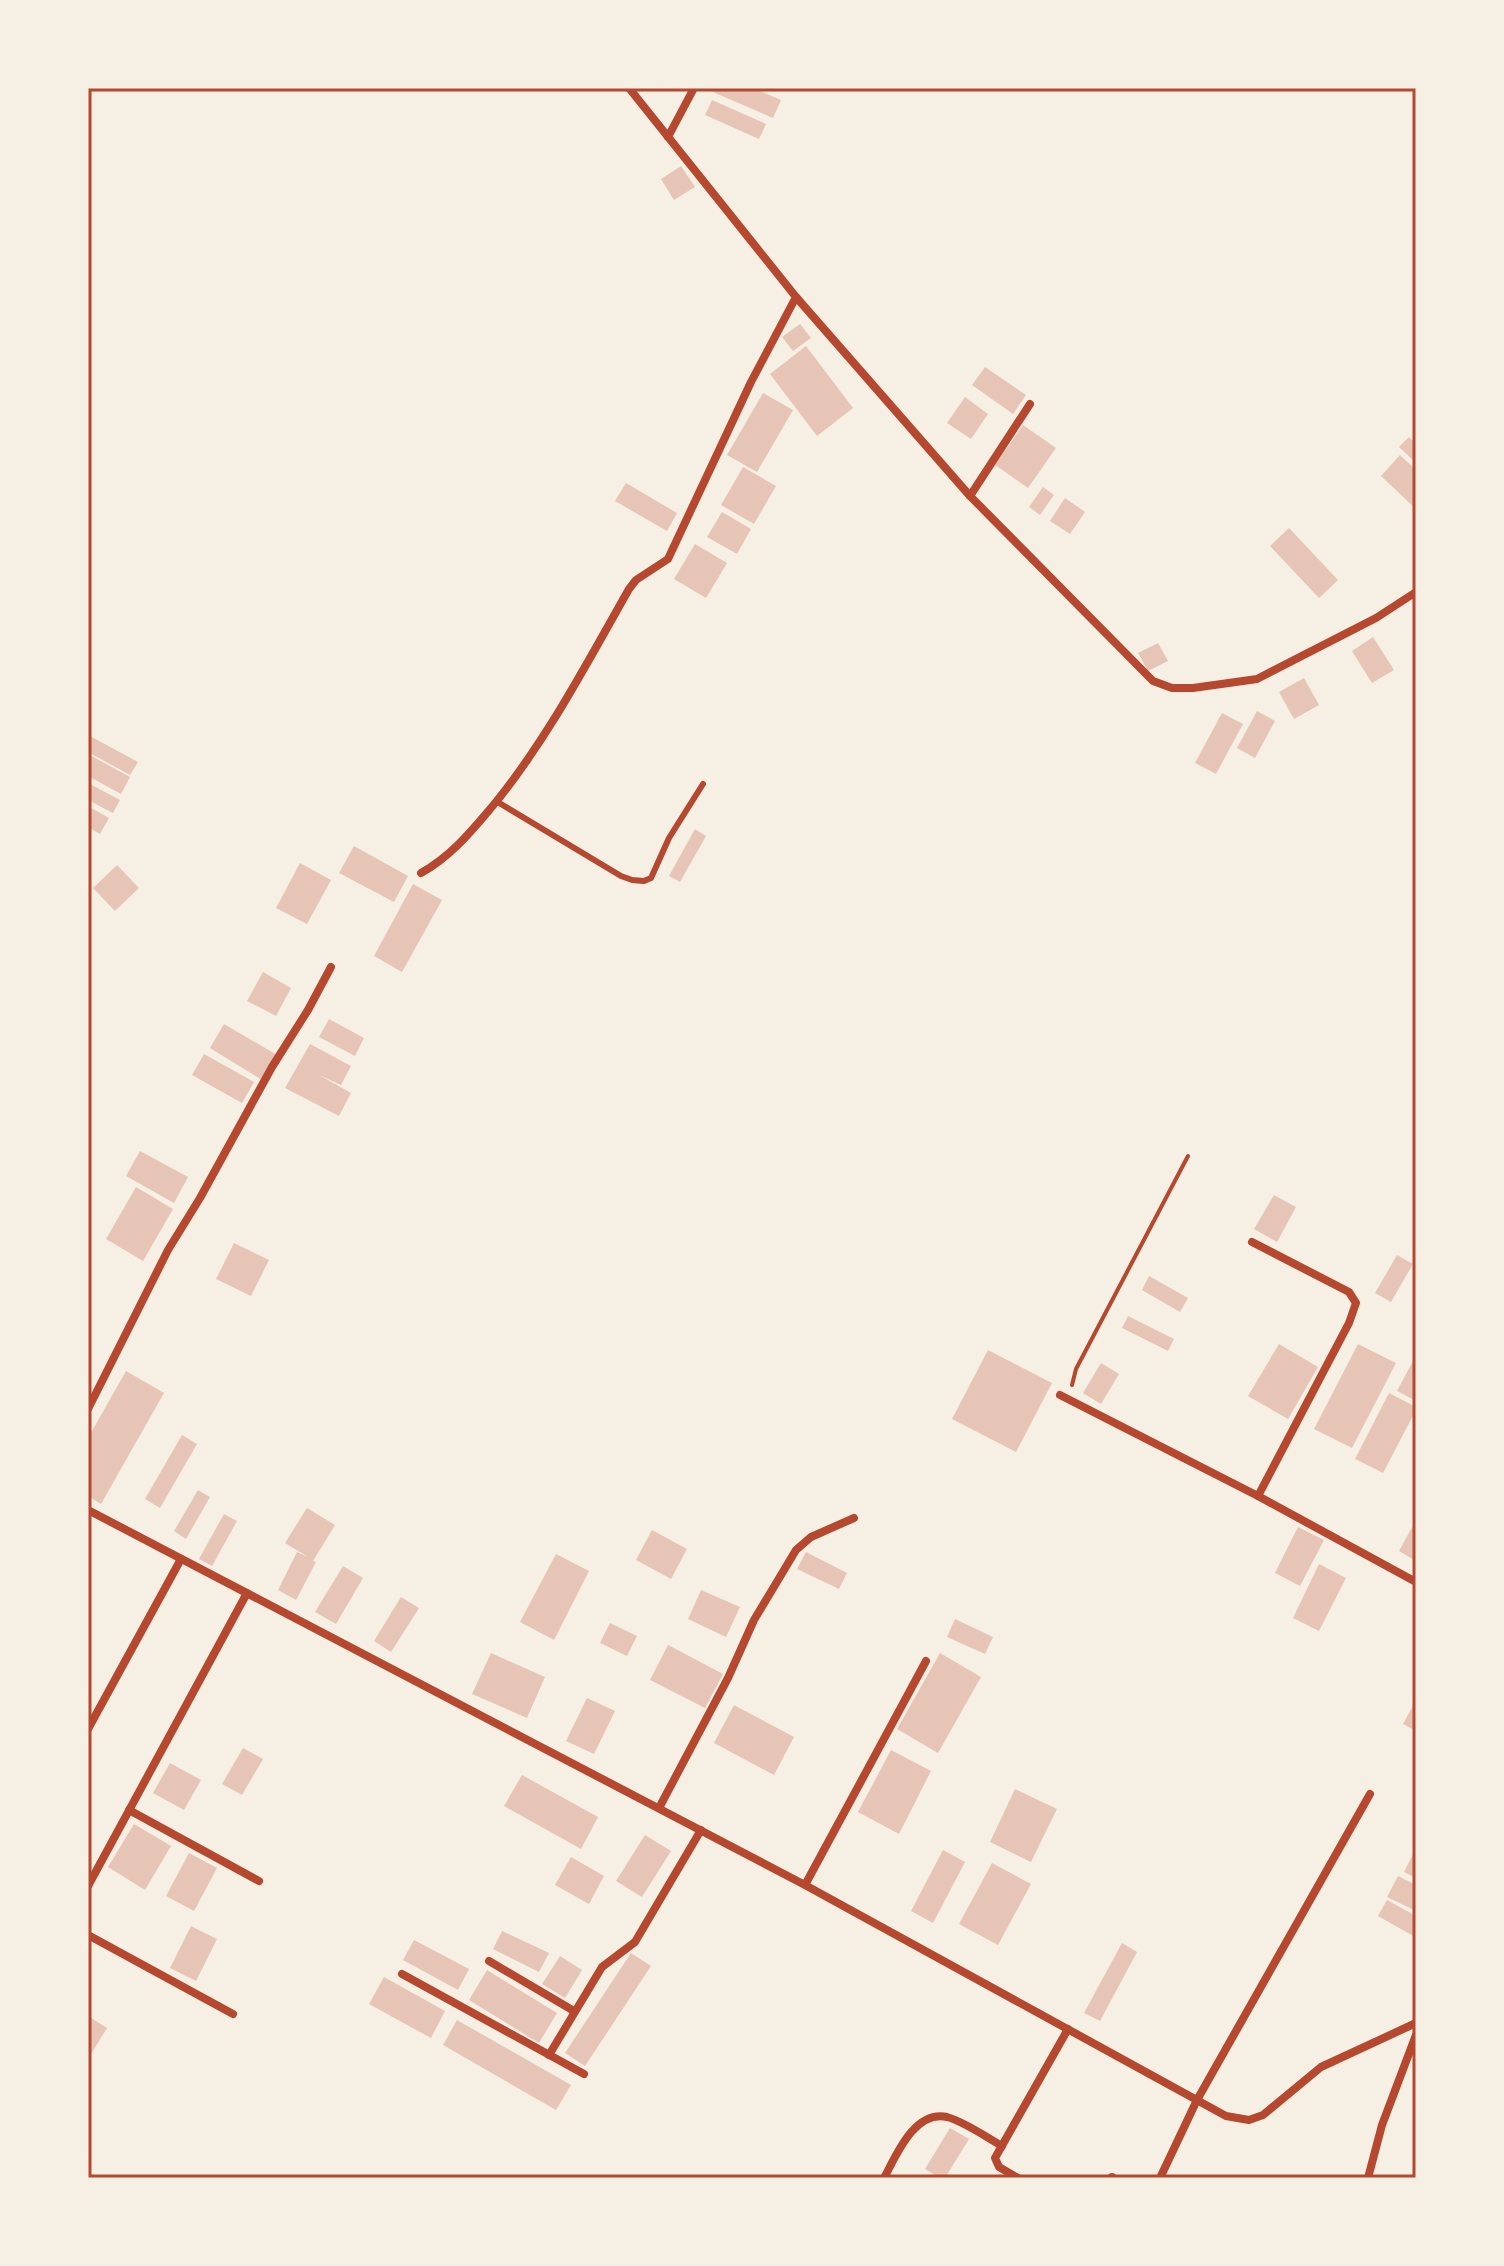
<svg xmlns="http://www.w3.org/2000/svg" width="1504" height="2266" font-family="Rubik,sans-serif">
  <style>
    .building { fill: #e6c5b7 }
    .lines { fill: none; stroke-linecap: round; stroke-linejoin: round }
    .path { stroke: #b5482f; stroke-width: 4 }
    .service { stroke: #b5482f; stroke-width: 6 }
    .minor { stroke: #b5482f; stroke-width: 8 }
    .neatline { fill: none; stroke: #b5482f; stroke-width: 3 }
  </style>
  <rect width="100%" height="100%" fill="#f6efe4"/>
  <g class="building">
    <polygon points="715,88 753,88 781,100 773,118 713,92"/>
    <polygon points="712,100 766,124 759,139 705,115"/>
    <polygon points="681,166 695,187 674,200 661,179"/>
    <polygon points="800,324 811,338 793,351 782,337"/>
    <polygon points="806,346 853,408 817,436 770,374"/>
    <polygon points="985,367 1026,395 1013,414 972,385"/>
    <polygon points="763,393 793,410 757,472 727,455"/>
    <polygon points="965,397 988,414 971,439 947,423"/>
    <polygon points="1023,425 1056,448 1028,488 995,465"/>
    <polygon points="1409,437 1416,444 1416,463 1399,447"/>
    <polygon points="1400,455 1416,470 1416,509 1381,476"/>
    <polygon points="743,467 776,486 754,524 721,505"/>
    <polygon points="626,483 677,513 667,531 615,501"/>
    <polygon points="1043,487 1054,495 1040,515 1029,507"/>
    <polygon points="1065,498 1085,512 1070,534 1050,521"/>
    <polygon points="722,512 751,529 737,554 707,537"/>
    <polygon points="1289,528 1338,580 1319,598 1270,546"/>
    <polygon points="695,544 727,563 706,598 674,579"/>
    <polygon points="1373,637 1394,670 1372,683 1352,651"/>
    <polygon points="1158,643 1168,661 1148,671 1138,653"/>
    <polygon points="1304,678 1319,705 1294,719 1279,692"/>
    <polygon points="1257,711 1275,721 1255,758 1237,748"/>
    <polygon points="1222,713 1243,724 1216,774 1195,763"/>
    <polygon points="88,735 138,762 130,775 88,752"/>
    <polygon points="88,754 130,777 121,794 88,776"/>
    <polygon points="88,783 120,800 113,813 88,800"/>
    <polygon points="88,806 109,818 100,834 88,827"/>
    <polygon points="695,829 706,836 680,882 669,876"/>
    <polygon points="354,846 408,876 394,902 339,873"/>
    <polygon points="300,863 331,880 307,924 276,908"/>
    <polygon points="117,865 139,888 115,911 93,888"/>
    <polygon points="413,884 442,900 402,972 374,956"/>
    <polygon points="263,972 291,988 276,1016 247,1001"/>
    <polygon points="329,1019 364,1038 355,1056 319,1037"/>
    <polygon points="224,1024 277,1055 262,1080 210,1048"/>
    <polygon points="310,1044 351,1066 341,1085 319,1075 351,1093 339,1116 285,1088"/>
    <polygon points="204,1054 254,1082 242,1103 192,1075"/>
    <polygon points="140,1151 188,1177 174,1203 126,1176"/>
    <polygon points="136,1187 173,1209 143,1261 106,1239"/>
    <polygon points="1274,1195 1296,1207 1277,1242 1254,1229"/>
    <polygon points="234,1243 269,1260 251,1296 216,1279"/>
    <polygon points="1397,1255 1413,1264 1391,1302 1375,1293"/>
    <polygon points="1149,1276 1188,1298 1180,1312 1142,1290"/>
    <polygon points="1128,1316 1174,1339 1168,1351 1122,1328"/>
    <polygon points="1279,1344 1318,1367 1288,1419 1248,1396"/>
    <polygon points="1358,1344 1396,1363 1352,1448 1314,1429"/>
    <polygon points="988,1350 1052,1383 1016,1452 952,1419"/>
    <polygon points="1413,1361 1416,1362 1416,1401 1397,1391"/>
    <polygon points="1101,1363 1119,1374 1101,1404 1083,1393"/>
    <polygon points="126,1371 164,1393 101,1504 88,1496 88,1438"/>
    <polygon points="1389,1393 1416,1407 1416,1410 1383,1473 1355,1459"/>
    <polygon points="182,1435 197,1444 160,1508 145,1499"/>
    <polygon points="198,1490 210,1497 186,1539 174,1531"/>
    <polygon points="307,1508 335,1525 313,1561 316,1562 296,1600 278,1590 297,1552 308,1557 285,1543"/>
    <polygon points="224,1514 237,1521 212,1566 199,1559"/>
    <polygon points="1416,1520 1416,1561 1399,1551"/>
    <polygon points="1298,1527 1324,1540 1300,1586 1275,1573"/>
    <polygon points="652,1530 687,1549 671,1579 636,1560"/>
    <polygon points="806,1552 847,1573 839,1589 797,1569"/>
    <polygon points="556,1554 589,1571 554,1640 520,1622"/>
    <polygon points="1319,1564 1346,1578 1319,1631 1293,1618"/>
    <polygon points="343,1566 363,1578 336,1624 315,1612"/>
    <polygon points="701,1590 740,1607 726,1637 688,1619"/>
    <polygon points="401,1597 419,1608 391,1652 374,1641"/>
    <polygon points="955,1619 993,1637 985,1654 947,1637"/>
    <polygon points="610,1623 637,1636 627,1656 600,1643"/>
    <polygon points="668,1645 723,1674 705,1708 650,1680"/>
    <polygon points="491,1653 545,1677 527,1718 472,1694"/>
    <polygon points="940,1653 981,1677 938,1753 897,1729"/>
    <polygon points="587,1698 615,1711 594,1754 566,1741"/>
    <polygon points="1414,1704 1416,1705 1416,1731 1403,1724"/>
    <polygon points="734,1705 794,1737 774,1775 714,1743"/>
    <polygon points="243,1748 263,1759 242,1795 222,1784"/>
    <polygon points="891,1750 931,1771 899,1834 858,1812"/>
    <polygon points="170,1763 201,1780 184,1810 153,1793"/>
    <polygon points="522,1775 598,1817 581,1849 504,1806"/>
    <polygon points="1015,1789 1057,1809 1031,1862 990,1842"/>
    <polygon points="134,1824 171,1846 145,1890 108,1867"/>
    <polygon points="645,1835 671,1851 642,1897 616,1881"/>
    <polygon points="1416,1848 1416,1878 1404,1872"/>
    <polygon points="943,1850 965,1862 933,1923 911,1911"/>
    <polygon points="189,1853 217,1868 194,1911 166,1896"/>
    <polygon points="571,1857 604,1876 589,1904 555,1885"/>
    <polygon points="992,1863 1031,1884 998,1945 959,1924"/>
    <polygon points="1398,1876 1416,1885 1416,1911 1387,1897"/>
    <polygon points="1387,1900 1416,1916 1415,1937 1378,1916"/>
    <polygon points="191,1926 217,1939 196,1981 170,1968"/>
    <polygon points="502,1931 549,1953 539,1972 493,1949"/>
    <polygon points="414,1940 469,1969 458,1990 403,1960"/>
    <polygon points="1122,1943 1137,1952 1100,2021 1084,2013"/>
    <polygon points="631,1953 651,1966 585,2066 565,2053"/>
    <polygon points="560,1956 582,1970 565,1998 542,1984"/>
    <polygon points="487,1970 557,2013 539,2043 469,2000"/>
    <polygon points="384,1977 445,2011 431,2038 369,2004"/>
    <polygon points="88,2016 107,2028 88,2059"/>
    <polygon points="457,2020 571,2085 556,2110 443,2045"/>
    <polygon points="950,2128 969,2139 945,2178 940,2178 925,2169"/>
  </g>
  <g class="lines">
    <polyline class="path" points="1072,1385 1076,1369 1188,1156"/>
    <polyline class="service" points="496,801 621,876 632,880 644,881 651,878 669,838 703,784"/>
    <g class="minor">
      <polyline points="629,88 796,297 970,496 1153,681 1172,688 1193,688 1257,679 1376,618 1416,592"/>
      <polyline points="668,137 694,88"/>
      <polyline points="970,496 1030,404"/>
      <path d="M421,873c32,-18 52,-44 75,-71 53,-66 91,-139 133,-213l7,-9 32,-21 83,-177 45,-85"/>
      <polyline points="1252,1242 1349,1292 1356,1303 1349,1323 1258,1496"/>
      <polyline points="1060,1395 1258,1496 1416,1582"/>
      <polyline points="88,1409 168,1250 200,1198 272,1067 308,1010 331,967"/>
      <polyline points="88,1510 805,1885 1226,2116 1249,2120 1263,2115 1321,2067 1416,2023"/>
      <polyline points="88,1729 181,1559"/>
      <polyline points="659,1808 728,1678 754,1620 796,1550 811,1537 854,1518"/>
      <polyline points="129,1810 259,1881"/>
      <polyline points="805,1885 926,1661"/>
      <polyline points="88,1886 247,1593"/>
      <polyline points="88,1935 233,2014"/>
      <polyline points="489,1961 574,2011"/>
      <polyline points="402,1974 584,2074"/>
      <polyline points="549,2055 602,1967 635,1942 701,1830"/>
      <path d="M884,2178c12,-22 30,-68 63,-61 18,5 39,20 55,29"/>
      <polyline points="1018,2178 999,2167 995,2158 1068,2029"/>
      <polyline points="1112,2178 1112,2177"/>
      <polyline points="1160,2178 1197,2100 1370,1794"/>
      <polyline points="1368,2178 1382,2125 1416,2035"/>
    </g>
  </g>
  <rect width="1504" height="2266" fill="none" stroke="#f6efe4" stroke-width="180"/>
  <rect x="90" y="90" width="1324" height="2086" class="neatline"/>
</svg>
